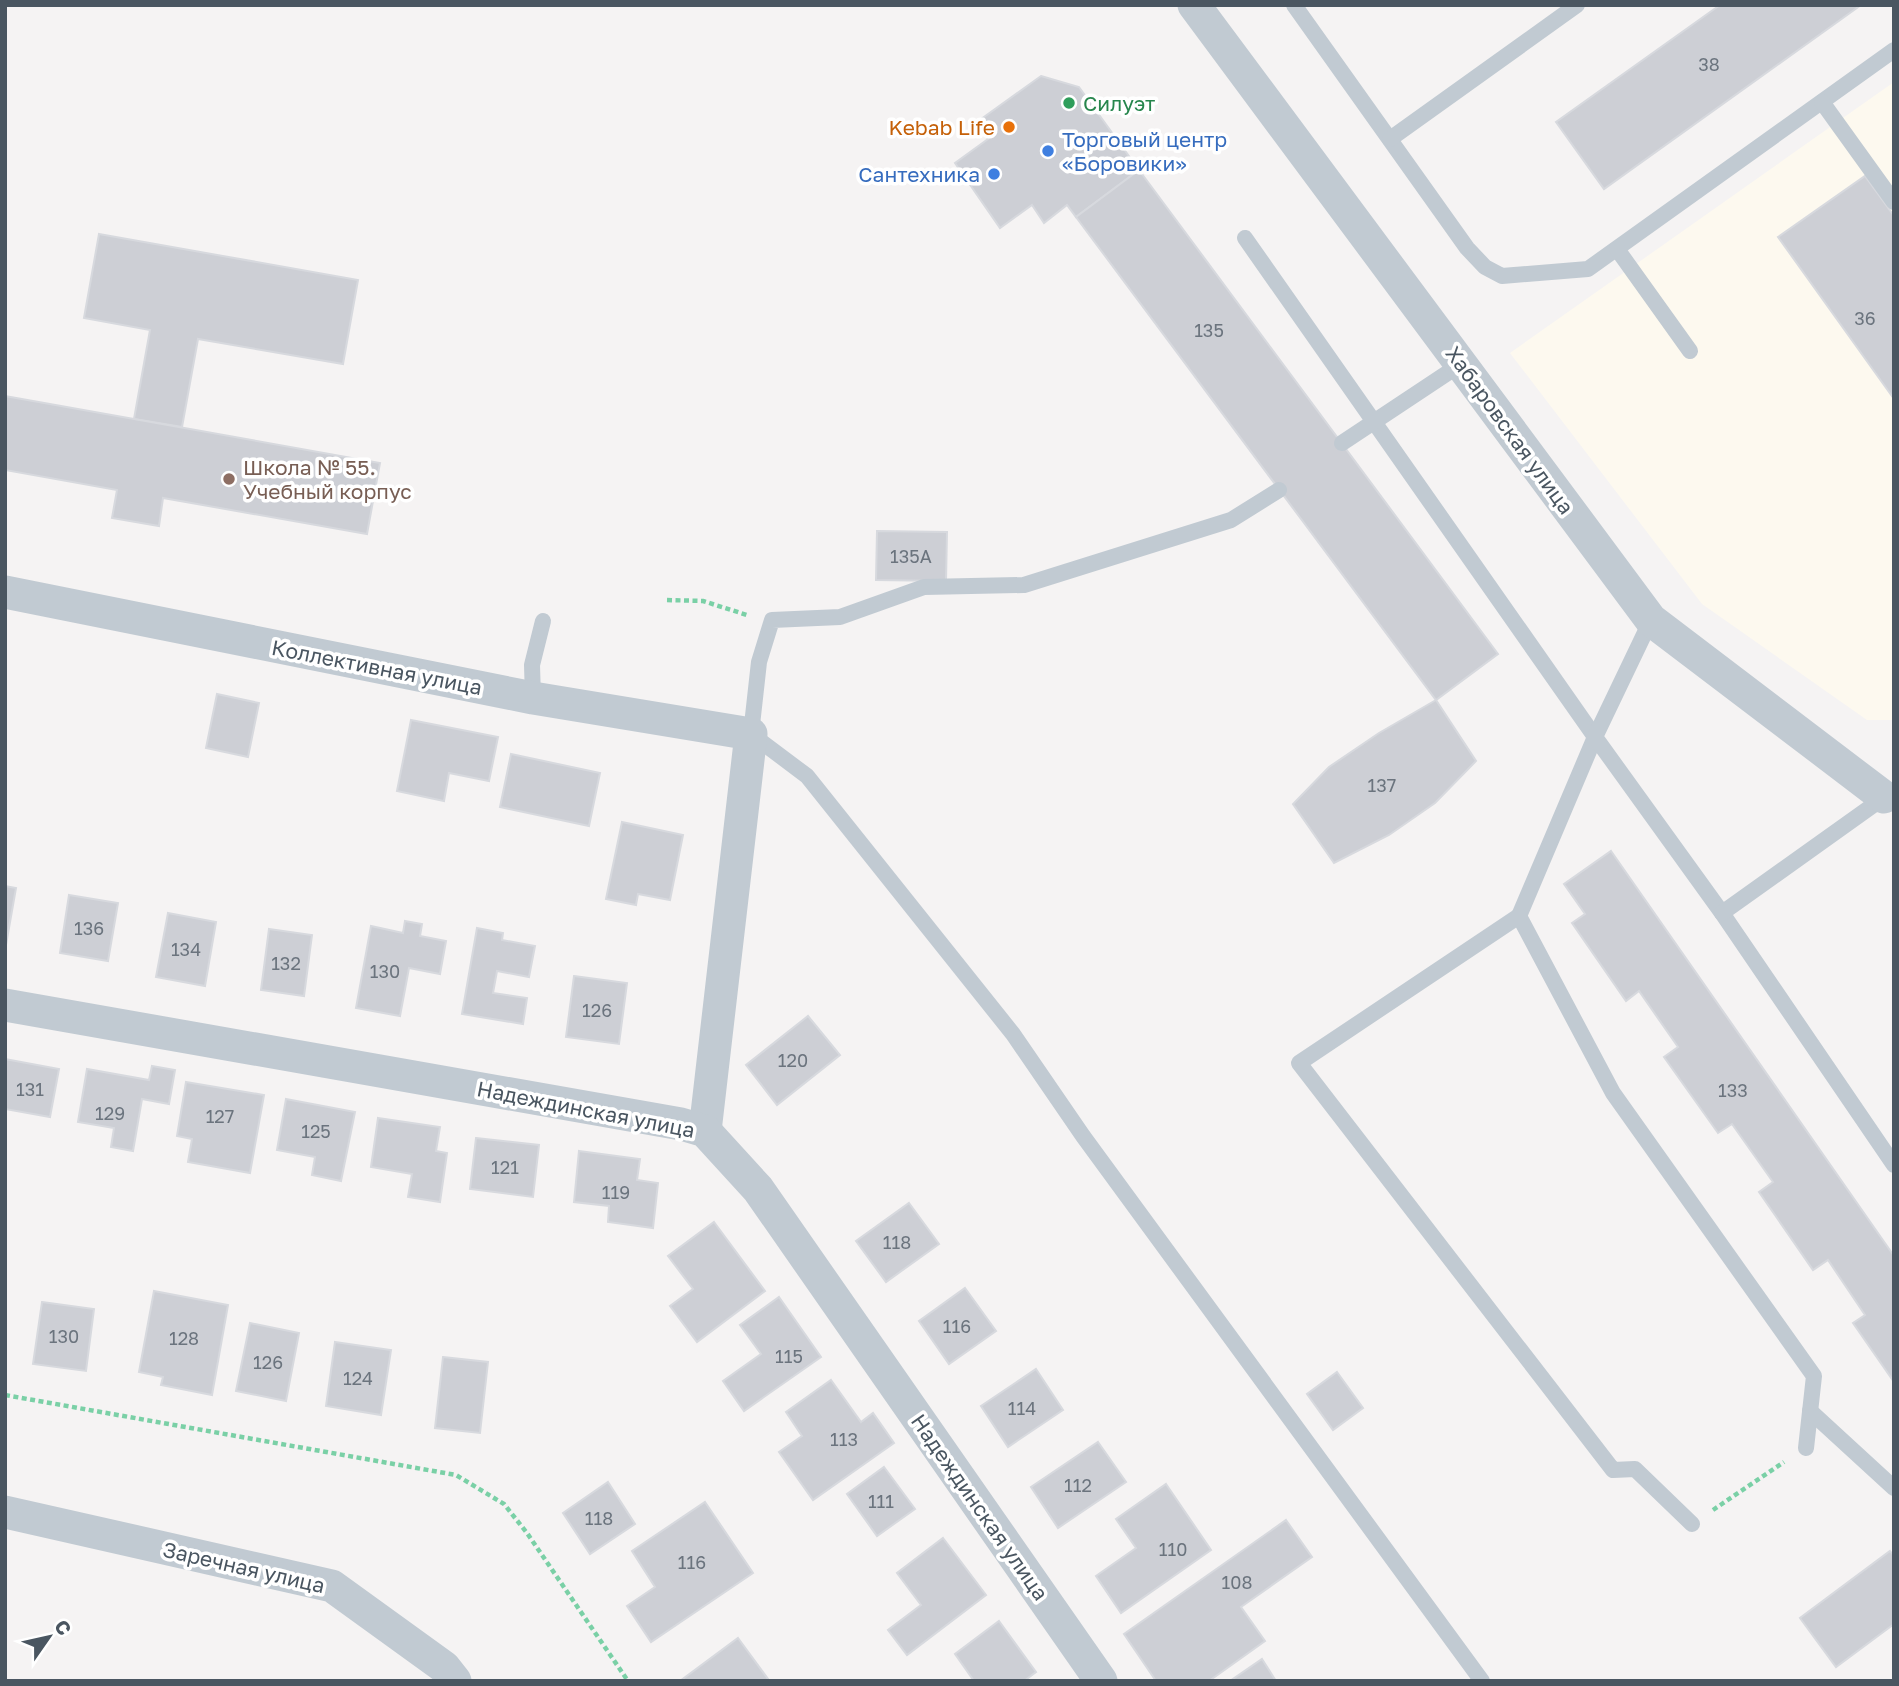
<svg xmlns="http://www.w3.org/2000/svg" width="1899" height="1686" font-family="'Golos Text',sans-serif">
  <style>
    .commercial { fill: #fdf9ef }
    .building { fill: #cdcfd5; stroke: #d7d9de; stroke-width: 2 }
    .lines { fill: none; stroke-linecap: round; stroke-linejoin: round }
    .path { stroke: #7ad0a6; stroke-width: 4.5; stroke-dasharray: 5 3.5; stroke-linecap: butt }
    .service { stroke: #c1cad2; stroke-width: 16 }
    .minor { stroke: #c1cad2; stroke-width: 33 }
    .leisure-dot { fill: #2e9e5b; stroke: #fff; stroke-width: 2.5 }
    .food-dot { fill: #e8710a; stroke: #fff; stroke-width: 2.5 }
    .shop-dot { fill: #3f7fe0; stroke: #fff; stroke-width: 2.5 }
    .education-dot { fill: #8d6e63; stroke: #fff; stroke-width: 2.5 }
    .labels { text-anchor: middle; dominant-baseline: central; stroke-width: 7; stroke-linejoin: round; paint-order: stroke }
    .number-label { font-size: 18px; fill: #6b747e }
    .leisure-label { font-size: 21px; fill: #27864d; stroke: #fff; text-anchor: start }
    .food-label { font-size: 21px; fill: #c56008; stroke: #fff; text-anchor: end }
    .shop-label { font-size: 21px; fill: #366cbe; stroke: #fff; text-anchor: start }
    .street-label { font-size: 21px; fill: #4a5661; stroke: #fff }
    .education-label { font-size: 21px; fill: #785e54; stroke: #fff; text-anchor: start }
  </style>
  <rect width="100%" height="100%" fill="#f5f3f3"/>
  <polygon class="commercial" points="1894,82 1894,720 1867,720 1702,604 1510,353"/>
  <g class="building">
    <polygon points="1720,5 1861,5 1604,189 1556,122"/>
    <polygon points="1041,76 1079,87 1139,170 1076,217 1067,205 1044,223 1032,205 1000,228 955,163 988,139 977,122"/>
    <polygon points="1139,170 1498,654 1436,700 1076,217"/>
    <polygon points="1865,176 1894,216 1894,399 1778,237"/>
    <polygon points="99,234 358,280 343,364 198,339 182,427 134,419 150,330 84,318"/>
    <polygon points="5,396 380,463 367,534 163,498 159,526 112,518 117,490 5,470"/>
    <polygon points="877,531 947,532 946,581 876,580"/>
    <polygon points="217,694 259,703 248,757 206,748"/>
    <polygon points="1436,700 1476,761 1435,803 1389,835 1334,863 1293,804 1329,767 1379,733"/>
    <polygon points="411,720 498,737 489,781 449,773 444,801 397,791"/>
    <polygon points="511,754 600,773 589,826 500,807"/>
    <polygon points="622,822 683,835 670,900 638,894 636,905 606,899"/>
    <polygon points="1611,851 1894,1256 1894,1382 1853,1323 1865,1315 1828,1260 1813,1270 1759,1192 1773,1182 1732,1124 1718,1133 1664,1057 1678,1047 1639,991 1626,1001 1572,923 1585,914 1564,884"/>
    <polygon points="5,886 16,888 6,945 5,945"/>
    <polygon points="69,895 118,903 108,961 60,953"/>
    <polygon points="168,913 216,922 205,986 156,977"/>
    <polygon points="405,921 422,924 420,936 446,941 440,974 409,968 400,1016 356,1008 371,926 403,933"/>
    <polygon points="477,928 503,933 502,940 535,946 529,977 497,971 493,993 527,998 523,1024 462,1014"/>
    <polygon points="269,929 312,935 304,996 261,990"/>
    <polygon points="574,976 627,983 619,1044 566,1037"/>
    <polygon points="808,1016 840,1055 777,1105 746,1065"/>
    <polygon points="5,1059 59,1069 50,1117 5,1109"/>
    <polygon points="152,1066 175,1070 169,1104 142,1099 133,1151 111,1147 114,1128 78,1122 87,1069 149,1080"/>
    <polygon points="186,1082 264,1095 250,1173 188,1162 192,1139 177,1136"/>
    <polygon points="286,1099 355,1112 341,1181 312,1175 315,1157 277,1150"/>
    <polygon points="378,1118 440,1127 436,1151 447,1153 440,1202 408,1197 412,1174 371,1167"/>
    <polygon points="476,1138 539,1145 533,1197 470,1189"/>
    <polygon points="579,1151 640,1159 637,1180 658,1183 653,1228 608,1222 609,1206 574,1202"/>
    <polygon points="909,1203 939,1244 886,1282 856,1241"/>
    <polygon points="714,1222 765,1291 697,1342 670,1306 693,1289 668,1256"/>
    <polygon points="965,1288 996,1331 949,1364 919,1321"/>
    <polygon points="154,1291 228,1305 212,1395 161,1385 163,1377 139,1372"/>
    <polygon points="779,1297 821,1357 744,1411 723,1381 761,1354 740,1325"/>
    <polygon points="42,1302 94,1309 86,1371 33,1364"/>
    <polygon points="250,1323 299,1333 286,1401 236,1391"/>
    <polygon points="335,1342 391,1350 381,1415 326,1406"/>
    <polygon points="443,1357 488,1362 480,1433 435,1428"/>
    <polygon points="1036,1369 1063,1410 1008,1447 981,1406"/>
    <polygon points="1337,1372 1363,1408 1333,1430 1307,1394"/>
    <polygon points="831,1380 861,1422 873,1413 894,1443 813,1500 779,1452 802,1436 786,1412"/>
    <polygon points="1098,1442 1126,1482 1058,1528 1031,1487"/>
    <polygon points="884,1467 915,1509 877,1536 847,1494"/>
    <polygon points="608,1482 635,1524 590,1554 563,1513"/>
    <polygon points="1166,1484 1211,1550 1121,1613 1096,1576 1136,1548 1116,1519"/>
    <polygon points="705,1502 753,1573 651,1642 627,1606 655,1587 632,1551"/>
    <polygon points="1286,1520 1312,1557 1241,1607 1265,1641 1209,1681 1156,1681 1124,1634"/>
    <polygon points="943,1538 986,1595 907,1655 888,1630 921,1605 897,1573"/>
    <polygon points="1890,1551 1894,1556 1894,1624 1836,1667 1800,1618"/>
    <polygon points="999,1621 1036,1672 1024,1681 974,1681 955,1654"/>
    <polygon points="738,1638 768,1679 766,1681 680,1681"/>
    <polygon points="1262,1659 1276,1681 1230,1681"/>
  </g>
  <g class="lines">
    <g class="path">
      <polyline points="667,600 703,601 747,615"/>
      <polyline points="5,1395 456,1475 504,1504 527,1533 628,1681"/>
      <polyline points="1713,1510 1784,1462"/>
    </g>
    <g class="service">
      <polyline points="1294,5 1467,248 1485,267 1502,276 1588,269 1894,50"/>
      <polyline points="1822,102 1894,202"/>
      <polyline points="1390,139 1577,5"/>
      <polyline points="1245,238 1595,737 1519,916 1613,1093 1814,1376 1806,1448"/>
      <polyline points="1617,249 1690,351"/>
      <polyline points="1342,443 1461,364"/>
      <polyline points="1279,490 1231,520 1024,585 924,587 840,617 772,620 759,662 751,734 807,776 1013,1034 1083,1136 1482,1681"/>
      <polyline points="1651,620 1595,737 1722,913 1894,1165"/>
      <polyline points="533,698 532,665 543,621"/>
      <polyline points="1722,913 1886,796"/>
      <polyline points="1519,916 1299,1063 1613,1470 1635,1469 1692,1524"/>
      <polyline points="1810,1411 1894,1488"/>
    </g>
    <g class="minor">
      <polyline points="1194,5 1651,620 1884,797"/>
      <polyline points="5,592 533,698 751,734 705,1131"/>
      <polyline points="5,1005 681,1124 705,1131 758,1189 1101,1681"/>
      <polyline points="5,1512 332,1586 444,1667 455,1681"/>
    </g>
  </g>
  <circle class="leisure-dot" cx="1069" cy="103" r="7"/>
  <circle class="food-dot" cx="1009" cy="127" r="7"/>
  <g class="shop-dot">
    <circle cx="1048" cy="151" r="7"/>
    <circle cx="994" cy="174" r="7"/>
  </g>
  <circle class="education-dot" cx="229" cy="479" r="7"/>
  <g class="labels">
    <g class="number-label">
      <text x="1709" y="64">38</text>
      <text x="1865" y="318">36</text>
      <text x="1209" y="330">135</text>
      <text x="911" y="556">135А</text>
      <text x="1382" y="785">137</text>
      <text x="89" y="928">136</text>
      <text x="186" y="949">134</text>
      <text x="286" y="963">132</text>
      <text x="385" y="971">130</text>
      <text x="597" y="1010">126</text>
      <text x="793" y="1060">120</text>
      <text x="30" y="1089">131</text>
      <text x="1733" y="1090">133</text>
      <text x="110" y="1113">129</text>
      <text x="220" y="1116">127</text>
      <text x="316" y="1131">125</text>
      <text x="505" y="1167">121</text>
      <text x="616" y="1192">119</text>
      <text x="897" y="1242">118</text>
      <text x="957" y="1326">116</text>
      <text x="64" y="1336">130</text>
      <text x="184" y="1338">128</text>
      <text x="789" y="1356">115</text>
      <text x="268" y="1362">126</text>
      <text x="358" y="1378">124</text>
      <text x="1022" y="1408">114</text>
      <text x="844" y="1439">113</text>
      <text x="1078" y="1485">112</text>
      <text x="881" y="1501">111</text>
      <text x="599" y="1518">118</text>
      <text x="1173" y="1549">110</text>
      <text x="692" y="1562">116</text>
      <text x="1237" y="1582">108</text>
    </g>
    <g class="leisure-label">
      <text x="1083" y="103">Силуэт</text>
    </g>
    <g class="food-label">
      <text x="995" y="127">Kebab Life</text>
    </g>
    <g class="shop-label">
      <text x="1062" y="139">Торговый центр<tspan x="1062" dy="24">«Боровики»</tspan></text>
      <text x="980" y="174" text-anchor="end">Сантехника</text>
    </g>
    <g class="street-label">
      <text transform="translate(1510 430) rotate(54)">Хабаровская улица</text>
      <text transform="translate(377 667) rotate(11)">Коллективная улица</text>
      <text transform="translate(586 1109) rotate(11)">Надеждинская улица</text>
      <text transform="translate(980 1507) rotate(55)">Надеждинская улица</text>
      <text transform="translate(244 1567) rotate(13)">Заречная улица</text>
    </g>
    <g class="education-label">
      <text x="243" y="467">Школа № 55.<tspan x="243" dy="24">Учебный корпус</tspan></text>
    </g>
  </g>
  <rect width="1899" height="1686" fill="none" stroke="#4a5661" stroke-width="14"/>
  <g transform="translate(49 1637) rotate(56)" stroke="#ffffff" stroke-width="5" paint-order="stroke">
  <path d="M0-5L12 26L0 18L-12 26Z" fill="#4a5661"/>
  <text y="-10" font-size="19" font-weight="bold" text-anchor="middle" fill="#4a5661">С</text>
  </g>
</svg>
